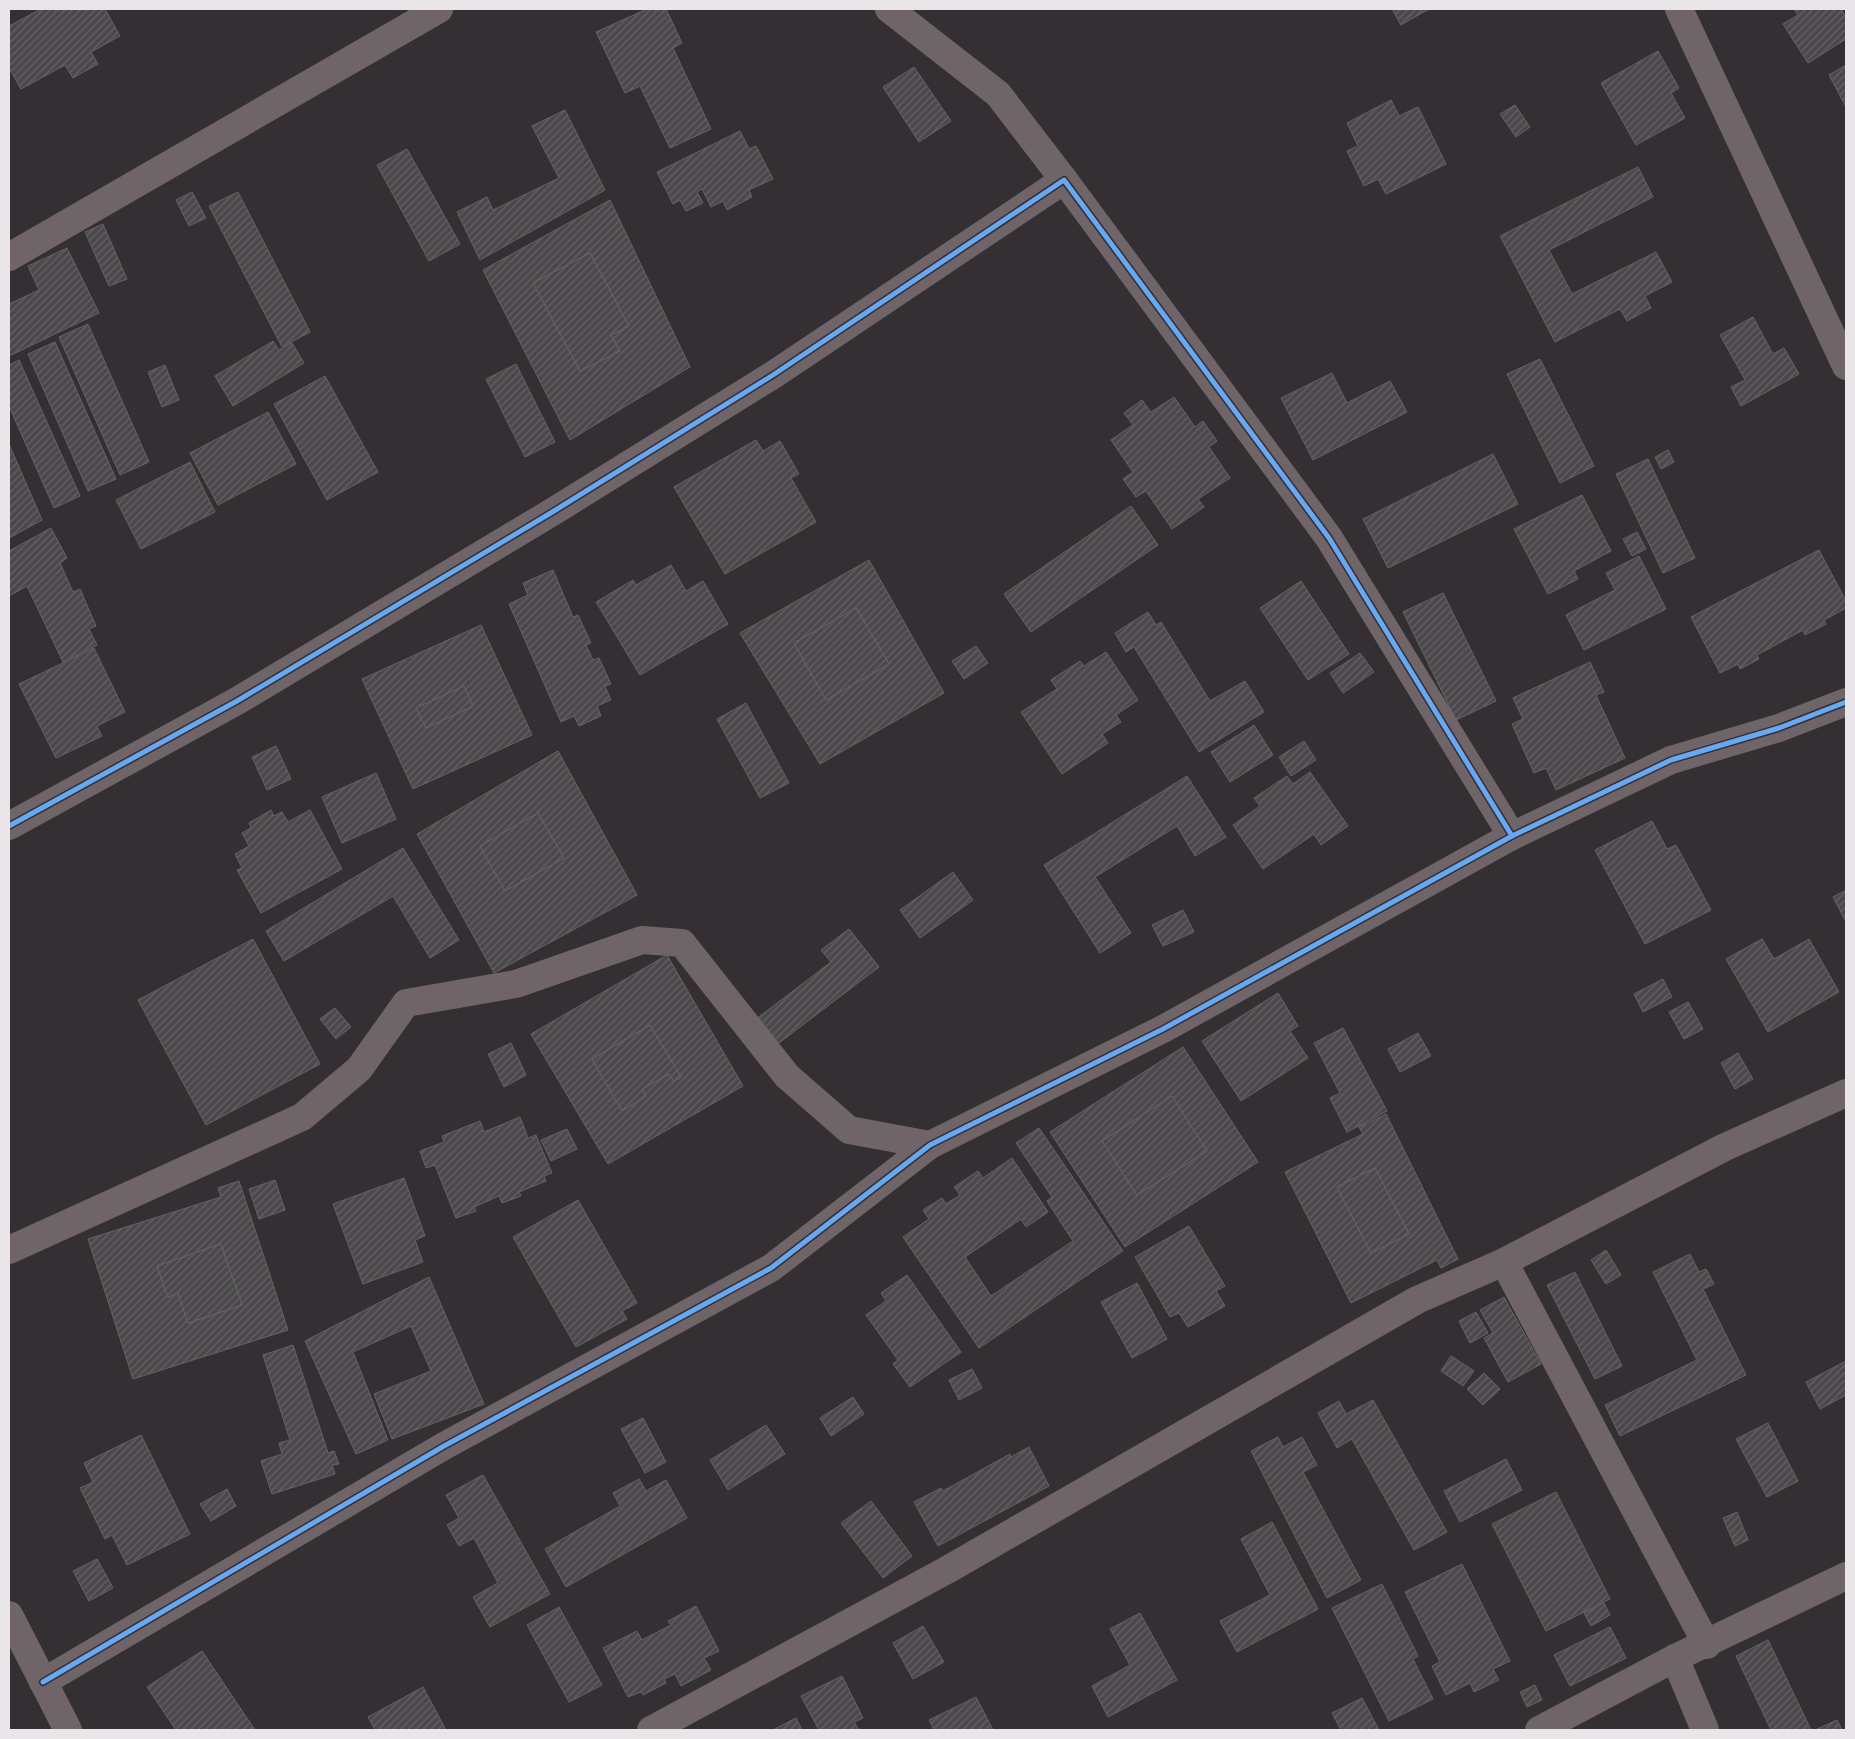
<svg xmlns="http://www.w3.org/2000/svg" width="1855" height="1739" font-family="Mulish,sans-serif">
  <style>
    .building { fill: url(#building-hatch); stroke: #666366; fill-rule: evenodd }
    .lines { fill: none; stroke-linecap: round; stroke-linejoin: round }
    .minor { stroke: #6f6568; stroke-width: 28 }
    .cycleway-casing { stroke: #352d33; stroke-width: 8 }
    .cycleway { stroke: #66a8f1; stroke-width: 5 }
  </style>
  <defs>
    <pattern id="building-hatch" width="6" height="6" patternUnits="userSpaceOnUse" patternTransform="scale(1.25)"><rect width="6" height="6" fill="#4b484b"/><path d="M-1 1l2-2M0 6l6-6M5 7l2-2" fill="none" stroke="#656265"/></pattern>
  </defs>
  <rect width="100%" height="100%" fill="#332f32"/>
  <g class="building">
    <polygon points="41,9 105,9 120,36 91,52 98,64 73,78 65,65 21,89 9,68 9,26"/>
    <polygon points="647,9 666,9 682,43 673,48 711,129 670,148 640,86 625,93 596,32"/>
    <polygon points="1392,9 1429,9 1401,25"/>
    <polygon points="1794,9 1841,9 1846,18 1846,39 1808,63 1783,24 1798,15"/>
    <polygon points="1658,51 1679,88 1671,93 1685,118 1636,145 1601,83"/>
    <polygon points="1846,65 1846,107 1829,75"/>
    <polygon points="914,67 951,121 919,142 883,87"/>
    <polygon points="1391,100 1399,116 1418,107 1446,164 1386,194 1378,179 1364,186 1347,151 1358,146 1347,123"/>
    <polygon points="1515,105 1530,127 1516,137 1500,114"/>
    <polygon points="565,110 605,190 480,260 457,212 487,197 493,210 559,178 532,126"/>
    <polygon points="740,131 749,149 756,146 773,179 749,190 752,197 727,210 723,201 711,207 702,189 697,192 703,203 686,211 680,200 673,204 657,172"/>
    <polygon points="407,149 460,244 429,261 377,165"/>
    <polygon points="1638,167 1653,197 1549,250 1572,294 1656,252 1672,282 1645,296 1651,308 1627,321 1620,309 1555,342 1500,236"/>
    <polygon points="192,192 206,218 189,226 176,200"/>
    <polygon points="238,192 310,332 282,347 209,206"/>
    <path d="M610,200l80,167 -120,73 -87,-170zM590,253l39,73 -18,9 9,16 -40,20 -47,-88z"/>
    <polygon points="103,224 127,279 109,286 85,232"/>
    <polygon points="67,248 99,313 9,356 9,304 39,290 28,266"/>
    <polygon points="590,253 629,326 611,335 620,351 580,371 533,283"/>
    <polygon points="1753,317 1773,354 1784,348 1799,374 1741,406 1731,387 1745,380 1720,335"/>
    <polygon points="88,324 149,462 120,475 59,337"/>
    <polygon points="273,341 279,350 292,343 304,363 233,406 215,376"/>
    <polygon points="55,342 116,479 88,491 28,354"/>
    <polygon points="1540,359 1594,466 1560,483 1507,374"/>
    <polygon points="19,360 80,496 54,508 9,406 9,365"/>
    <polygon points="516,364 555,442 525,457 486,379"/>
    <polygon points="165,365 179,400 162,407 148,372"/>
    <polygon points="1332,373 1347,403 1390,381 1407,412 1313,460 1281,398"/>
    <polygon points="325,376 378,472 327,500 274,404"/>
    <polygon points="1174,397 1195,427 1203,421 1217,441 1209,447 1230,478 1198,499 1204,507 1172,529 1146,491 1136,497 1123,479 1133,472 1111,440 1133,425 1124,413 1142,400 1151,412"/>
    <polygon points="268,412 296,464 218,505 190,453"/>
    <polygon points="756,440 763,451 780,441 799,474 791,478 816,522 725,574 674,487"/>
    <polygon points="9,444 42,520 9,538"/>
    <polygon points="1668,450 1674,462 1661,469 1655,457"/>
    <polygon points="1493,454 1518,504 1388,568 1363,519"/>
    <polygon points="1648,459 1695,558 1663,573 1616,474"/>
    <polygon points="190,462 215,512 141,549 116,500"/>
    <polygon points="1582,495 1611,551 1574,571 1578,579 1548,594 1514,529"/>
    <polygon points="1131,506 1158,545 1031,632 1004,594"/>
    <polygon points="51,528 67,558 60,563 73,592 80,589 96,626 89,629 97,645 63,662 27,586 9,596 9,551"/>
    <polygon points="1637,532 1646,549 1632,556 1623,539"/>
    <polygon points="1819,550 1846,601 1846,608 1824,620 1826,624 1805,635 1803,630 1757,655 1759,659 1740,669 1738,664 1720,673 1691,617"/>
    <polygon points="1639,556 1666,609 1584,650 1566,615 1615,590 1606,573"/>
    <path d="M869,560l75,133 -124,71 -80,-131zM856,608l33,56 -63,36 -32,-57z"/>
    <polygon points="671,565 686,591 703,581 728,624 640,675 596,602 633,580 636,585"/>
    <polygon points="553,570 573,617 578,615 591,643 586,645 593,660 599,658 611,684 605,686 611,700 597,706 601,716 579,726 574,716 561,722 509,604 528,595 523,583"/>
    <polygon points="1301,581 1349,654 1308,680 1260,608"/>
    <polygon points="1443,593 1496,701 1456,720 1403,612"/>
    <polygon points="856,608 889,664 826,700 794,643"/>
    <polygon points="1148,612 1156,625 1161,622 1210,701 1245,681 1264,712 1199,752 1134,647 1126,652 1115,633"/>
    <path d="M481,625l51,110 -119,54 -51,-110zM464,686l9,20 -47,22 -10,-20z"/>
    <polygon points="976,646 988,663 964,679 952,661"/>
    <polygon points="94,648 125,712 97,726 102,736 56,758 19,684"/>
    <polygon points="1106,652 1138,700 1116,715 1121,722 1102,734 1108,743 1062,774 1021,712 1057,689 1051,680 1080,661 1084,666"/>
    <polygon points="1360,653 1374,672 1343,693 1330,673"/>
    <polygon points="1590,662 1604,692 1596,695 1625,758 1556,790 1546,768 1534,773 1512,724 1523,719 1513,698"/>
    <polygon points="464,686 473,706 426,728 416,708"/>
    <polygon points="746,703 789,783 760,798 717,719"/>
    <polygon points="1254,725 1273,755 1230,782 1211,752"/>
    <polygon points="1304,741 1316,760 1291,776 1279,757"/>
    <polygon points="276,746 291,779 267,790 252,757"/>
    <path d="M558,751l79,144 -143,78 -77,-139zM538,813l26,45 -59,33 -25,-45z"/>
    <polygon points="1310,772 1348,826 1321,845 1314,834 1263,869 1233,825 1260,806 1254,798 1287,776 1293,784"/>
    <polygon points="376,773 396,819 342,843 322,797"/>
    <polygon points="1187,776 1226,837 1195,856 1177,826 1095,877 1131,933 1100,953 1044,865"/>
    <polygon points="271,810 274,816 282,812 288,822 310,810 342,869 261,913 237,870 242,868 235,854 249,846 242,833 251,828 249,823"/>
    <polygon points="538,813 564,858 505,891 480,846"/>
    <polygon points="1652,821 1667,849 1676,845 1711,910 1645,944 1595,850"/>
    <polygon points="403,848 459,940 430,958 393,896 284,961 266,931"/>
    <polygon points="953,872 973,900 920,938 900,910"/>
    <polygon points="1846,890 1846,922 1833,897"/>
    <polygon points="1183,910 1194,932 1163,946 1152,925"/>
    <polygon points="849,929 879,967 775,1046 755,1020 831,962 821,950"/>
    <polygon points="253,939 320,1064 206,1125 138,1000"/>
    <polygon points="1762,939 1774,959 1809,939 1839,992 1768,1032 1726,959"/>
    <path d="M667,955l76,131 -135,78 -77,-130zM650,1025l31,52 -7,4 -5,-7 -27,15 4,7 -24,15 -30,-52z"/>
    <polygon points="1663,979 1672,997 1643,1012 1634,994"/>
    <polygon points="1278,993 1298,1026 1290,1031 1308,1058 1241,1101 1202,1041"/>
    <polygon points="1688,1002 1703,1029 1684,1039 1669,1012"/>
    <polygon points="335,1008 351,1027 336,1039 320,1019"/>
    <polygon points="650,1025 681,1077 674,1081 669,1074 642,1089 646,1096 622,1111 592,1059"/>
    <polygon points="1343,1028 1387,1111 1347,1132 1330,1098 1340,1093 1314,1043"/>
    <polygon points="1418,1033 1431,1056 1400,1072 1388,1049"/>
    <polygon points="511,1043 526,1075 504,1087 488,1054"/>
    <path d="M1183,1047l75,115 -133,85 -75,-115zM1172,1096l35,55 -70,44 -35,-54z"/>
    <polygon points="1738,1053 1753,1079 1735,1089 1721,1063"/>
    <polygon points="1172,1096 1207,1151 1137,1195 1102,1141"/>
    <path d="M1386,1114l72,145 -17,9 -4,-8 -86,43 -66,-131 78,-38 -4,-7zM1375,1168l34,66 -38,19 -34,-66z"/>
    <polygon points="520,1117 528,1138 536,1135 552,1173 544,1176 546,1181 519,1192 521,1196 502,1203 499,1196 474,1207 476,1211 456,1218 435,1165 426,1168 420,1151 444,1142 442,1136 480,1121 484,1132"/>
    <polygon points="1039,1128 1123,1251 979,1348 903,1237 929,1219 923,1210 942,1198 946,1204 960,1195 954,1187 978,1171 983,1178 1012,1158 1048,1212 1026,1227 1021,1219 965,1257 991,1296 1073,1241 1047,1201 1052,1197 1016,1143"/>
    <polygon points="567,1129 577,1149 551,1161 541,1140"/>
    <polygon points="1375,1168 1409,1234 1371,1253 1337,1187"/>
    <polygon points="404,1178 425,1236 415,1240 423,1262 363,1284 333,1204"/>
    <polygon points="275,1180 285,1210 259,1219 249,1189"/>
    <path d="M239,1181l49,149 -155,49 -45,-140 133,-42 -3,-9zM221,1244l21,61 -54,18 -10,-30 -10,4 -11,-31z"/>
    <polygon points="578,1200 637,1303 622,1311 627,1319 576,1347 513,1237"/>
    <polygon points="1189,1226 1225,1286 1216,1291 1225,1306 1188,1327 1179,1313 1170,1317 1135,1257"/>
    <polygon points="221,1244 242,1305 188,1323 178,1293 168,1297 157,1266"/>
    <polygon points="1606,1250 1621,1275 1606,1284 1591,1260"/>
    <polygon points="1690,1254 1699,1272 1706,1269 1714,1284 1703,1289 1746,1375 1620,1436 1605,1405 1697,1360 1653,1272"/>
    <polygon points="1575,1272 1622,1366 1595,1379 1547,1285"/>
    <polygon points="907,1275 961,1352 910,1387 893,1364 898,1360 866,1315 886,1301 881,1293"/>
    <polygon points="429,1277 484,1404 392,1439 374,1394 431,1371 411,1326 353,1352 388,1440 356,1454 305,1341"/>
    <polygon points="1137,1283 1167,1339 1132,1358 1101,1302"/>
    <polygon points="1504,1297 1541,1364 1508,1382 1484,1338 1493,1333 1480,1310"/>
    <polygon points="1476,1312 1488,1333 1470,1343 1459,1321"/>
    <polygon points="293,1345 328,1453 334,1451 339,1464 332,1465 335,1474 272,1494 261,1461 282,1454 279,1443 290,1440 263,1355"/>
    <polygon points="1451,1356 1474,1371 1463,1386 1441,1371"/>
    <polygon points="1846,1361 1846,1395 1820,1409 1806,1382"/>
    <polygon points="972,1369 982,1388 959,1400 949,1380"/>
    <polygon points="1484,1373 1500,1389 1483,1405 1467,1389"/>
    <polygon points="853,1397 864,1414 831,1436 820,1418"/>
    <polygon points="1373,1400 1447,1532 1414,1550 1352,1439 1337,1448 1318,1413 1339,1401 1346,1414"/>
    <polygon points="643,1418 666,1462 645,1473 621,1429"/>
    <polygon points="1768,1423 1798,1481 1767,1497 1736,1439"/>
    <polygon points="766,1425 785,1454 728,1490 710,1460"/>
    <polygon points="141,1435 190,1534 127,1565 112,1535 105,1539 80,1488 93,1482 84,1463"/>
    <polygon points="1278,1437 1283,1447 1302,1437 1317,1465 1303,1472 1361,1580 1327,1598 1251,1451"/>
    <polygon points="1029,1447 1049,1486 938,1546 914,1502 941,1488 943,1491 1010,1454 1011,1457"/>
    <polygon points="1506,1459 1522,1490 1460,1522 1444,1491"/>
    <polygon points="483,1475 550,1594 490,1627 473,1597 498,1583 474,1538 459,1546 447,1525 459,1518 446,1495"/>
    <polygon points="639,1479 646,1491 666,1480 687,1518 566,1587 545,1549 620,1506 613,1493"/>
    <polygon points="227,1489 236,1506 211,1521 200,1504"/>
    <polygon points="1556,1492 1610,1599 1546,1631 1492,1524"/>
    <polygon points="871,1501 912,1556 883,1578 841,1523"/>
    <polygon points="1737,1512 1748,1540 1735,1546 1723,1518"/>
    <polygon points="1272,1522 1318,1609 1237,1652 1220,1621 1270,1595 1241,1539"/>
    <polygon points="97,1559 113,1588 89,1601 73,1571"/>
    <polygon points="1462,1564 1510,1661 1493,1669 1499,1680 1474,1692 1470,1683 1446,1695 1432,1666 1440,1662 1405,1592"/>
    <polygon points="1382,1584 1418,1656 1413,1659 1433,1699 1389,1721 1332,1608"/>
    <polygon points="1604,1603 1610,1615 1591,1626 1584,1613"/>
    <polygon points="696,1606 719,1651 704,1658 711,1670 681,1686 675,1674 664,1679 666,1683 643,1695 641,1692 628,1697 603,1648 637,1631 642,1640 671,1625 668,1621"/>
    <polygon points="559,1607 602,1685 569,1702 527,1625"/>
    <polygon points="1140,1613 1177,1680 1108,1717 1092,1686 1130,1665 1110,1629"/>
    <polygon points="923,1626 944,1662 913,1679 893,1643"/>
    <polygon points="1610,1627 1626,1658 1570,1686 1554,1655"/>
    <polygon points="1768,1640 1811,1730 1771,1730 1736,1656"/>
    <polygon points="202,1651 255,1730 176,1730 147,1687"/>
    <polygon points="842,1676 863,1718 854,1722 859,1730 819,1730 801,1696"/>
    <polygon points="1535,1685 1542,1700 1527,1707 1520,1692"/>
    <polygon points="423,1687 446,1730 375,1730 368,1717"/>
    <polygon points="976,1697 993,1730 934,1730 929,1720"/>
    <polygon points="1362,1698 1379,1730 1341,1730 1332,1713"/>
    <polygon points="796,1718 802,1730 773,1730"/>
    <polygon points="1837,1720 1842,1730 1815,1730"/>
  </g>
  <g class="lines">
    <g class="minor">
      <polyline points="889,9 998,94 1064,180"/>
      <polyline points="1679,9 1846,366"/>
      <polyline points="9,257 439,9"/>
      <polyline points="9,826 237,701 554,511 773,375 1064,180 1329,538 1512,836"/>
      <polyline points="9,1250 302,1117 359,1069 406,1003 516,984 642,940 682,943 787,1076 849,1130 930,1145"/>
      <polyline points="1504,1262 1707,1645"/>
      <polyline points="9,1615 68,1730"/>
      <polyline points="1675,1658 1705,1730"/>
      <polyline points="43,1682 444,1446 771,1268 930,1145 1163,1029 1512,836 1671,760 1779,728 1846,702"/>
      <polyline points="651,1730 947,1570 1417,1300 1504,1262 1725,1147 1846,1093"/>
      <polyline points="1539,1730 1675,1658 1846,1576"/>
    </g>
    <g class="cycleway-casing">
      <g id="cycleway">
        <polyline points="9,826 237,701 554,511 773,375 1064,180 1329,538 1512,836"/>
        <polyline points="43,1682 444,1446 771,1268 930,1145 1163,1029 1512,836 1671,760 1779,728 1846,702"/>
      </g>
    </g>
    <use href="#cycleway" class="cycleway"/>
  </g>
  <rect width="1855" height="1739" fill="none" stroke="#eae5e8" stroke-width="20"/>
</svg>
